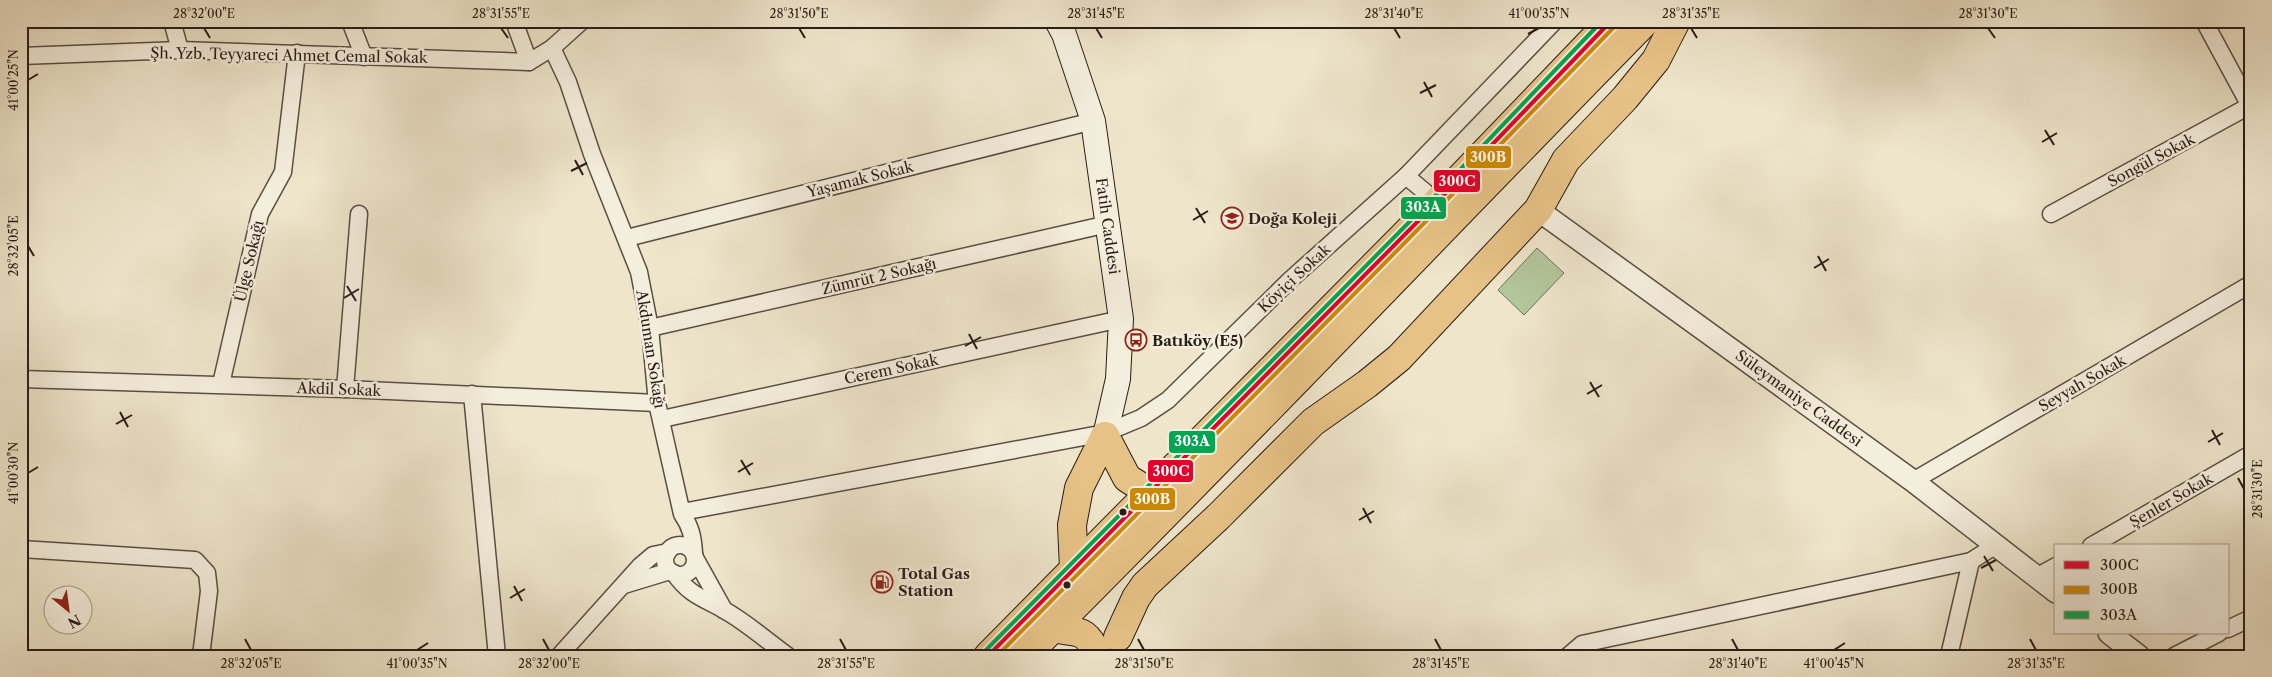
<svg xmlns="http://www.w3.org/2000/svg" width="2272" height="677" font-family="'Libre Caslon Text',serif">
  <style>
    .green { fill: #b3c69c; stroke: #6e7159 }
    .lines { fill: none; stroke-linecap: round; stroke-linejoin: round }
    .minor-casing { stroke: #5a4e43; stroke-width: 19 }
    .tertiary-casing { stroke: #5a4e43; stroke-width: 24 }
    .secondary-casing { stroke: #291c16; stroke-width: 26 }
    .trunk-casing { stroke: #291c16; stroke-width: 30 }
    .minor { stroke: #f4eedd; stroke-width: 16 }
    .tertiary { stroke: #f4eedd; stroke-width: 21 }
    .secondary { stroke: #f4eedd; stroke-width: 24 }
    .trunk { stroke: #e7c286; stroke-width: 28 }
    .bus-1-casing { stroke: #f4eedd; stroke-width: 8 }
    .bus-2-casing { stroke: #f4eedd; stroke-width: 8 }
    .bus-3-casing { stroke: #f4eedd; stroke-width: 8 }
    .bus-1 { stroke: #e4002b; stroke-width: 4 }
    .bus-2 { stroke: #ce8a04; stroke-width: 4 }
    .bus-3 { stroke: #00a651; stroke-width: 4 }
    .ticks { fill: none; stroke: #291c16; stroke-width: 2 }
    .bus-dot { fill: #291c16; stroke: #f4eedd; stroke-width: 2 }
    .labels { text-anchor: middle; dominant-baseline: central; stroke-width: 5; stroke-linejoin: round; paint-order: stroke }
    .street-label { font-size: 15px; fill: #291c16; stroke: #f4eedd }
    .poi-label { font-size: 15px; font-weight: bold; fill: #291c16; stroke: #f4eedd; text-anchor: start }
    .line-badge { stroke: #f4eedd; stroke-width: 2 }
    .badge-label { font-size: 14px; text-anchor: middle; font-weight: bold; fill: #fff }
    .neatline { fill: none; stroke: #291c16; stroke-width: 2 }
    .ticks-label { font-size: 12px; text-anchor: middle; fill: #291c16 }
  </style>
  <rect width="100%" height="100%" fill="#eee5cb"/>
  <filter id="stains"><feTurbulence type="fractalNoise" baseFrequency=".004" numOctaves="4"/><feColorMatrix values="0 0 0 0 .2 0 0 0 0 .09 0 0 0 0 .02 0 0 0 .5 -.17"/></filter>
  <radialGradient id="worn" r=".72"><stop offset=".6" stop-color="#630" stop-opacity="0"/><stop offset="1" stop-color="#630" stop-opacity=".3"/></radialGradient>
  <polygon class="green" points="1537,248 1564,273 1524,315 1498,290"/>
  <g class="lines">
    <g class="minor-casing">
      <g id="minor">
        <polyline points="172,21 180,50"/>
        <polyline points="350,21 364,57"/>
        <polyline points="514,21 529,62"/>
        <polyline points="2204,21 2250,106"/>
        <path d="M552,48l16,34 24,72 47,118 11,56 7,75 25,111c9,13 11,23 12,39"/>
        <polyline points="21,56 180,50 529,62 552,48 582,21"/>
        <polyline points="1406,176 1437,202"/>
        <polyline points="2051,214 2251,105"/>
        <polyline points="627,238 1093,121"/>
        <polyline points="650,328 1108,224"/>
        <polyline points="21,379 345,389 657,403"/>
        <polyline points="221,384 260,214 283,172 297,53"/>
        <polyline points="345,389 359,214"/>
        <polyline points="472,394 497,656"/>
        <polyline points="662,419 1121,319"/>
        <polyline points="1913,481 2251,284"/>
        <polyline points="682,512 1105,433 1141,418 1168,400 1290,280 1406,176 1555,21"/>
        <circle cx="680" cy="560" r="15"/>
        <polyline points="2091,546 2251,454"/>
        <polyline points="21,549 195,560 207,573 209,591 201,656"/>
        <polyline points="695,558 724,610"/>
        <path d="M674,573c15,22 29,25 50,37 22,12 43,31 64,46"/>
        <polyline points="2036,577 2056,566"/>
        <polyline points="624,585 670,571"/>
        <polyline points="2228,629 2251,618"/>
        <polyline points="559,656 640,566 653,555 668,552"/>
        <polyline points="1568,656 1582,644 1971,561 1996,545"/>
        <polyline points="1949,656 1971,561"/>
        <polyline points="2174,656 2219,633"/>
      </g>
    </g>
    <g class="tertiary-casing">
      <g id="tertiary">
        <polyline points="1538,210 1913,481 2056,592"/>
        <polyline points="2109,633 2139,656"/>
      </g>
    </g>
    <g class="secondary-casing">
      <polyline id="secondary" points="1057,21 1064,34 1093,121 1121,319 1118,379 1105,436"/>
    </g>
    <g class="trunk-casing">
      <g id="trunk">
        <polyline points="1105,436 1127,478 1149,492"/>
        <polyline points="1074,569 1072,525 1079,488 1105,436"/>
        <path d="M1053,628c25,6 32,-2 45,28"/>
        <polyline points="1118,637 1136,598 1145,585 1218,517 1313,422 1367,384 1399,358 1538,210 1566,160 1625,98 1656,60 1676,21"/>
        <polyline points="988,656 1437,202 1611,21"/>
        <path d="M1025,656c210,-209 414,-424 621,-635"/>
      </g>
    </g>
    <use href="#minor" class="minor"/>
    <use href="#tertiary" class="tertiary"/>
    <use href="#secondary" class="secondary"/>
    <use href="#trunk" class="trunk"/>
    <g class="bus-1-casing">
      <polyline id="bus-1" points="988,656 1437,202 1611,21"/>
    </g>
    <g class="bus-2-casing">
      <polyline id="bus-2" points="997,656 1441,206 1616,25"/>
    </g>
    <g class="bus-3-casing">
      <polyline id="bus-3" points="984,652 1433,198 1602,21"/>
    </g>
    <use href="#bus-1" class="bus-1"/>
    <use href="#bus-2" class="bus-2"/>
    <use href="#bus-3" class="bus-3"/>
  </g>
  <path class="ticks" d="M204,28l6,10M501,28l7,10M799,28l6,10M1096,28l6,10M1394,28l6,10M1691,28l6,10M1988,28l7,10M1528,34l11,-6M28,80l10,-6M1424,82l8,15M1420,93l16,-8M2045,130l9,15M2042,142l15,-9M575,160l8,15M571,171l16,-8M1196,208l9,15M1193,220l15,-9M28,246l6,10M1818,256l8,15M1814,268l15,-9M347,286l9,15M344,298l15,-9M969,334l8,15M965,346l16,-9M1590,382l9,15M1587,394l15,-9M120,412l8,15M116,424l16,-9M2212,430l8,15M2208,442l15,-9M741,460l9,15M738,472l15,-9M28,473l10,-6M2238,478l6,11M1363,508l8,15M1359,520l15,-9M1984,556l9,15M1981,568l15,-8M514,586l8,15M510,598l15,-9M245,639l6,11M543,639l6,11M840,639l6,11M1138,639l6,11M1435,639l6,11M1732,639l6,11M2030,639l6,11M417,650l11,-7M1834,650l11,-7"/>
  <defs>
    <g id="school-ring" transform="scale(1.125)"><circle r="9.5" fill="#f4eedd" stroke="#8f2418" stroke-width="1.5"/><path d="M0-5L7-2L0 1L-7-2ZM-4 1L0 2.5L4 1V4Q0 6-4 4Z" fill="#8f2418"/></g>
    <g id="bus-ring" transform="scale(1.125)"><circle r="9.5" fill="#f4eedd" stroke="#8f2418" stroke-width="1.5"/><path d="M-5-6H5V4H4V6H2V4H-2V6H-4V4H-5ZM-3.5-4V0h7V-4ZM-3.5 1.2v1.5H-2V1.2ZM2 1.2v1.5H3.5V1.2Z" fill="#8f2418"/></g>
    <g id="fuel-ring" transform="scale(1.125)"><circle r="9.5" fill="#f4eedd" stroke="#8f2418" stroke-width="1.5"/><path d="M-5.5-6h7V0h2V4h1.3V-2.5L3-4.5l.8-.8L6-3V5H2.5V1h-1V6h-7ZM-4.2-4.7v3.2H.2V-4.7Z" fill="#8f2418"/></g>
  </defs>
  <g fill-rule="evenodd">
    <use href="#school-ring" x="1232" y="218"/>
    <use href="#bus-ring" x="1136" y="340"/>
    <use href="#fuel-ring" x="882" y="582"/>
  </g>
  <g class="bus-dot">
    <circle cx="1123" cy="512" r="4.5"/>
    <circle cx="1067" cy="585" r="4.5"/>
  </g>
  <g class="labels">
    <g class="street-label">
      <text transform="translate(289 55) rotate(1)">Şh. Yzb. Teyyareci Ahmet Cemal Sokak</text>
      <text transform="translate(2151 160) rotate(-28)">Songül Sokak</text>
      <text transform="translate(860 179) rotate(-14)">Yaşamak Sokak</text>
      <text transform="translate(1108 226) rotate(82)">Fatih Caddesi</text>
      <text transform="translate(249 261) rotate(-77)">Ülge Sokağı</text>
      <text transform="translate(879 276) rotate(-13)">Zümrüt 2 Sokağı</text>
      <text transform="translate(1294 278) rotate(-43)">Köyiçi Sokak</text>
      <text transform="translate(651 349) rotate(81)">Akduman Sokağı</text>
      <text transform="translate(891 369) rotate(-12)">Cerem Sokak</text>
      <text transform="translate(2082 383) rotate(-30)">Seyyah Sokak</text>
      <text transform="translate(339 389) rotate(2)">Akdil Sokak</text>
      <text transform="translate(1799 398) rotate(36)">Süleymaniye Caddesi</text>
      <text transform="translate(2171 500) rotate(-30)">Şenler Sokak</text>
    </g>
    <g class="poi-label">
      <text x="1248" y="218">Doğa Koleji</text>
      <text x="1152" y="340">Batıköy (E5)</text>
      <text x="898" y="573">Total Gas<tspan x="898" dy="17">Station</tspan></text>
    </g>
  </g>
  <g class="line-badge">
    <rect x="1465" y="145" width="47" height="24" rx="5" fill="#ce8a04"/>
    <rect x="1433" y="169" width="48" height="24" rx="5" fill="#e4002b"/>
    <rect x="1400" y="196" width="47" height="24" rx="5" fill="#00a651"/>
    <rect x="1168" y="430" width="48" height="24" rx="5" fill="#00a651"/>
    <rect x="1147" y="459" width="47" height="24" rx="5" fill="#e4002b"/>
    <rect x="1129" y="487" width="47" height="24" rx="5" fill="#ce8a04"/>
  </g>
  <g class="badge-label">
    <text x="1488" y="162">300B</text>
    <text x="1457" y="186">300C</text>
    <text x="1423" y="212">303A</text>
    <text x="1192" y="446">303A</text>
    <text x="1171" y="476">300C</text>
    <text x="1152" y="504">300B</text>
  </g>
  <rect width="2272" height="677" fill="none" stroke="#eee5cb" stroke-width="55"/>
  <rect x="2054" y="544" width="175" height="90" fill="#f4eedd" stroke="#a39a8d"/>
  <rect x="2064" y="561" width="25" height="8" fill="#e4002b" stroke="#a39a8d"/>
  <text x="2100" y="570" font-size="15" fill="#291c16">300C</text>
  <rect x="2064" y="586" width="25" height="8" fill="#ce8a04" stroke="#a39a8d"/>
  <text x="2100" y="594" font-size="15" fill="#291c16">300B</text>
  <rect x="2064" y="611" width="25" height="8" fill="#00a651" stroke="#a39a8d"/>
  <text x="2100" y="620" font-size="15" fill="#291c16">303A</text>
  <g transform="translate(68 610) rotate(151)"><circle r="24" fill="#f4eedd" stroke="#a39a8d"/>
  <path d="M0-4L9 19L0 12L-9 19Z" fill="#8f2418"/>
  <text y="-8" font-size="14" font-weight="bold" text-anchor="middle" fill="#291c16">N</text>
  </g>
  <rect x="28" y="28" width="2216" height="622" class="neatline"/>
  <g class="ticks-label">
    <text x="204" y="18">28°32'00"E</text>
    <text x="501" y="18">28°31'55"E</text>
    <text x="799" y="18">28°31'50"E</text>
    <text x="1096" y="18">28°31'45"E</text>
    <text x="1394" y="18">28°31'40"E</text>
    <text x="1539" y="18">41°00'35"N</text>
    <text x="1691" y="18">28°31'35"E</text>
    <text x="1988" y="18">28°31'30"E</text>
    <text transform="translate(14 80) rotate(-90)" y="4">41°00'25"N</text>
    <text transform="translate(14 246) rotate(-90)" y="4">28°32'05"E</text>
    <text transform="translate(14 473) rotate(-90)" y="4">41°00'30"N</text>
    <text transform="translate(2258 489) rotate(-90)" y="4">28°31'30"E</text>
    <text x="251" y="668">28°32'05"E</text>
    <text x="417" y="668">41°00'35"N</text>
    <text x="549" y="668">28°32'00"E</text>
    <text x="846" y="668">28°31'55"E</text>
    <text x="1144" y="668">28°31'50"E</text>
    <text x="1441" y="668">28°31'45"E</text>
    <text x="1738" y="668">28°31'40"E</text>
    <text x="1834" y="668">41°00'45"N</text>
    <text x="2036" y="668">28°31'35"E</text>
  </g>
  <rect width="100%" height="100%" filter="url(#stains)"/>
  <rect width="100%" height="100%" fill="url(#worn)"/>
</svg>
